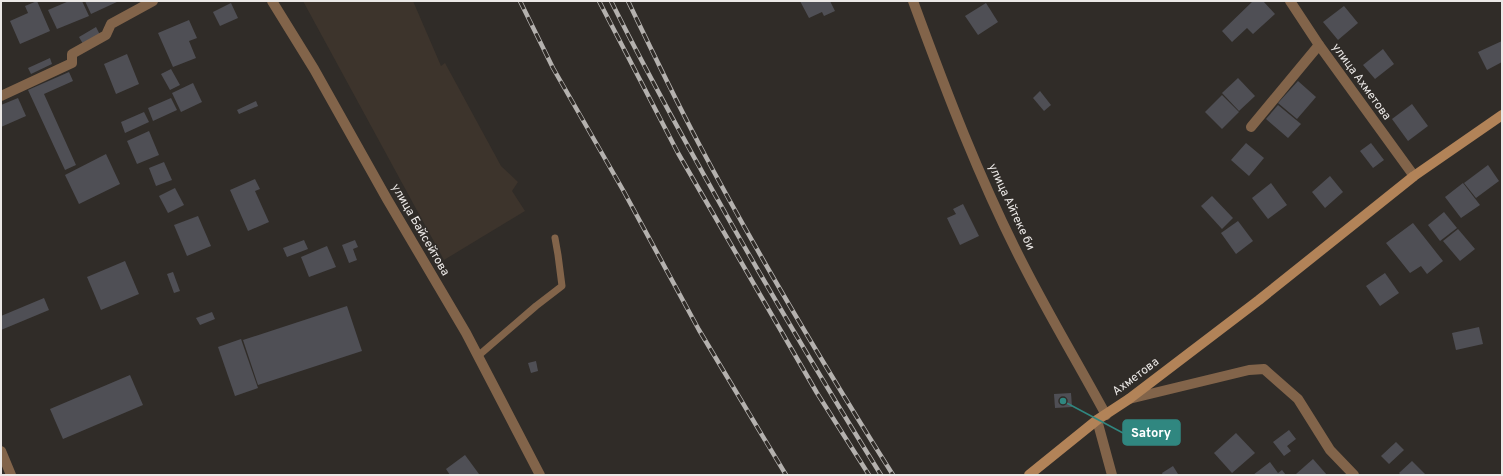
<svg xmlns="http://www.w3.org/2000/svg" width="1503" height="476" font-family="Overpass,sans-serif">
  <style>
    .built { fill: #3d342c }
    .building { fill: #4f4f55 }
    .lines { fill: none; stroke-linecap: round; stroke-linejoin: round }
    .service { stroke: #82644a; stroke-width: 7 }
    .minor { stroke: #82644a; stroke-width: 10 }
    .secondary { stroke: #b28358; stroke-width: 10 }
    .rail-casing { stroke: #b4b1ae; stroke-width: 4.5 }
    .rail { stroke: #302c28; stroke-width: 3; stroke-dasharray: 9; stroke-linecap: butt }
    .labels { text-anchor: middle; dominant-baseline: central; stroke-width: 3; stroke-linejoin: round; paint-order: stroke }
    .street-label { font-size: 12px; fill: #ebe8e6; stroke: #302c28 }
    .leader { fill: none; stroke: #308780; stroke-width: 1.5 }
    .callout-dot { fill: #308780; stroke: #302c28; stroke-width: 1.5 }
    .callout { fill: #308780; stroke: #308780; stroke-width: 1.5 }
    .callout-label { font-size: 13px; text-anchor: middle; font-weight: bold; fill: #fff }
  </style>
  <rect width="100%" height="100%" fill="#302c28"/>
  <polygon class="built" points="303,1 413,1 441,66 445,63 501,166 518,182 512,191 525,211 444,260"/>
  <g class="building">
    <polygon points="37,1 50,31 20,44 10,21 28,13 25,6"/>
    <polygon points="69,1 82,1 89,16 57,29 48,10"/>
    <polygon points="85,1 119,1 91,14"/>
    <polygon points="800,1 830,1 835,11 824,16 822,12 809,18"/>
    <polygon points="1253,1 1263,1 1275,14 1253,34 1247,28 1232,42 1222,31"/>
    <polygon points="231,3 238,18 220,26 213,12"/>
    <polygon points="986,3 998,22 978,35 965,16"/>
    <polygon points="1344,6 1358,23 1338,40 1323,22"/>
    <polygon points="189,20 197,38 189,41 196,58 173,67 158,33"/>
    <polygon points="96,27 100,35 83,44 79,37"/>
    <polygon points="1502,41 1502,62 1487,70 1478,52"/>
    <polygon points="1383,49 1394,64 1375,79 1363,65"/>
    <polygon points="127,54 139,84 116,94 104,64"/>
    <polygon points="50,58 52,64 31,74 28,68"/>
    <polygon points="171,69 180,85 170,90 161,74"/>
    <polygon points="69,72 73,81 44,94 76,165 65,170 28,90"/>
    <polygon points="1238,78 1255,96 1239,111 1222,93"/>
    <polygon points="1298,81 1316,97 1297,119 1278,103"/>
    <polygon points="193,83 202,102 181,112 172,93"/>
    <polygon points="1040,91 1051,105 1044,111 1033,98"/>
    <polygon points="1222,95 1239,112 1222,129 1205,112"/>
    <polygon points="18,98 26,116 1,127 1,105"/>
    <polygon points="171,98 177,110 153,121 148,108"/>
    <polygon points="256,101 258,106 239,114 237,110"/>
    <polygon points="1412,104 1428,126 1408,141 1392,119"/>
    <polygon points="1278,105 1301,124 1288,138 1266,119"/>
    <polygon points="144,112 149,122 125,133 121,122"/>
    <polygon points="149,131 159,155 137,164 127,141"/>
    <polygon points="1246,143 1264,158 1249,176 1231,160"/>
    <polygon points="1371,143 1384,160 1373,168 1360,151"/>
    <polygon points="106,154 120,184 79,204 65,175"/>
    <polygon points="164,162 172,180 156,186 149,168"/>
    <polygon points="1488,165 1499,181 1476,198 1464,183"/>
    <polygon points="1330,176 1343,192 1325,208 1312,192"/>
    <polygon points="255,179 260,189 255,191 269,222 248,231 230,190"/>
    <polygon points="1271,183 1287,205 1268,219 1252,198"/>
    <polygon points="1463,183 1480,205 1461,218 1445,197"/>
    <polygon points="175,188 184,205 168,213 159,196"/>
    <polygon points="1212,196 1233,218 1222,229 1201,206"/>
    <polygon points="963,204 979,236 960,245 947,218 956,214 953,209"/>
    <polygon points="1444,212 1457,228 1440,241 1428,225"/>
    <polygon points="198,216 211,246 187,256 174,225"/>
    <polygon points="1238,221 1253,241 1236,254 1221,233"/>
    <polygon points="1413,223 1443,261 1427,274 1421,266 1410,273 1386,243"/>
    <polygon points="1458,229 1475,249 1460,261 1443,241"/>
    <polygon points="304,240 308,249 287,257 283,248"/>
    <polygon points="355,240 358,247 353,249 357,260 349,263 342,245"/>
    <polygon points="327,246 336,267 309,277 301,257"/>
    <polygon points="125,261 139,294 101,310 87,277"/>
    <polygon points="173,272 180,291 174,293 167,274"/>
    <polygon points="1385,273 1399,293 1380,306 1366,286"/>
    <polygon points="44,298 49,310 1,330 1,316"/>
    <polygon points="347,306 362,351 258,385 243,340"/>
    <polygon points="212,312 215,319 200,325 196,318"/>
    <polygon points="1479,327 1483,344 1456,350 1452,333"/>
    <polygon points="241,339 258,388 235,396 218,347"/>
    <polygon points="536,361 538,371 531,373 528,363"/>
    <polygon points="130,375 143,405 63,439 50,409"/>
    <polygon points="1071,393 1072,407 1055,408 1054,394"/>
    <polygon points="1289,430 1296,439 1287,446 1291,451 1284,456 1273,442"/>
    <polygon points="1236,433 1255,453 1232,473 1214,453"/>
    <polygon points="1396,442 1404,450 1389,464 1381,456"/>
    <polygon points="465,455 479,474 477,475 450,475 446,469"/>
    <polygon points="1313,459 1327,475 1297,475 1296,474"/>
    <polygon points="1412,461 1426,475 1401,475 1399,473"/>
    <polygon points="1270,462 1278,473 1282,470 1286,475 1253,475"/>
    <polygon points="1173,466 1178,474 1175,475 1163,475 1162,473"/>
  </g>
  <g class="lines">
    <polyline class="service" points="478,356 536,306 562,286 558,255 555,238"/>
    <g class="minor">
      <polyline points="272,1 314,69 387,199 466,333 540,475"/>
      <path d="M913,1c33,90 67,180 111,265 26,51 55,99 82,149"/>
      <polyline points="1290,1 1319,45 1414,176"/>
      <polyline points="1,96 72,63 72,54 106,35 111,24 153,1"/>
      <polyline points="1251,127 1319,45"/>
      <polyline points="1129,399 1249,370 1264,369 1298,399 1330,450 1354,475"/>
      <polyline points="1097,420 1112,475"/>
      <polyline points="1,451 11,475"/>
    </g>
    <polyline class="secondary" points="1029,475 1097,420 1129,399 1259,300 1414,176 1502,115"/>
    <g class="rail-casing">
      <g id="rail">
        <polyline points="520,1 553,68 623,190 699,330 786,475"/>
        <polyline points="599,1 678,153 817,393 869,475"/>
        <path d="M611,1c39,78 82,155 125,231 47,82 95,163 145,243"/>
        <path d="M628,1c23,48 46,96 71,143 60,113 126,223 194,331"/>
      </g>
    </g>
    <use href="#rail" class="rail"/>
  </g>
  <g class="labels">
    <g class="street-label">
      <text transform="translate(1361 82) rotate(54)">улица Ахметова</text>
      <text transform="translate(1011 207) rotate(65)">улица Айтеке би</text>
      <text transform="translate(420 230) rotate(60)">улица Байсейтова</text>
      <text transform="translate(1136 377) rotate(-37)">Ахметова</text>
    </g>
  </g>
  <path class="leader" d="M1063 401L1123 433"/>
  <circle class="callout-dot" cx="1063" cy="401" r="4"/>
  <rect class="callout" x="1123" y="420" width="57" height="25" rx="4"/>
  <g class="callout-label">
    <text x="1151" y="437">Satory</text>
  </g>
  <rect width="1503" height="476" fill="none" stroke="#ebe8e6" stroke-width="4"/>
</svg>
